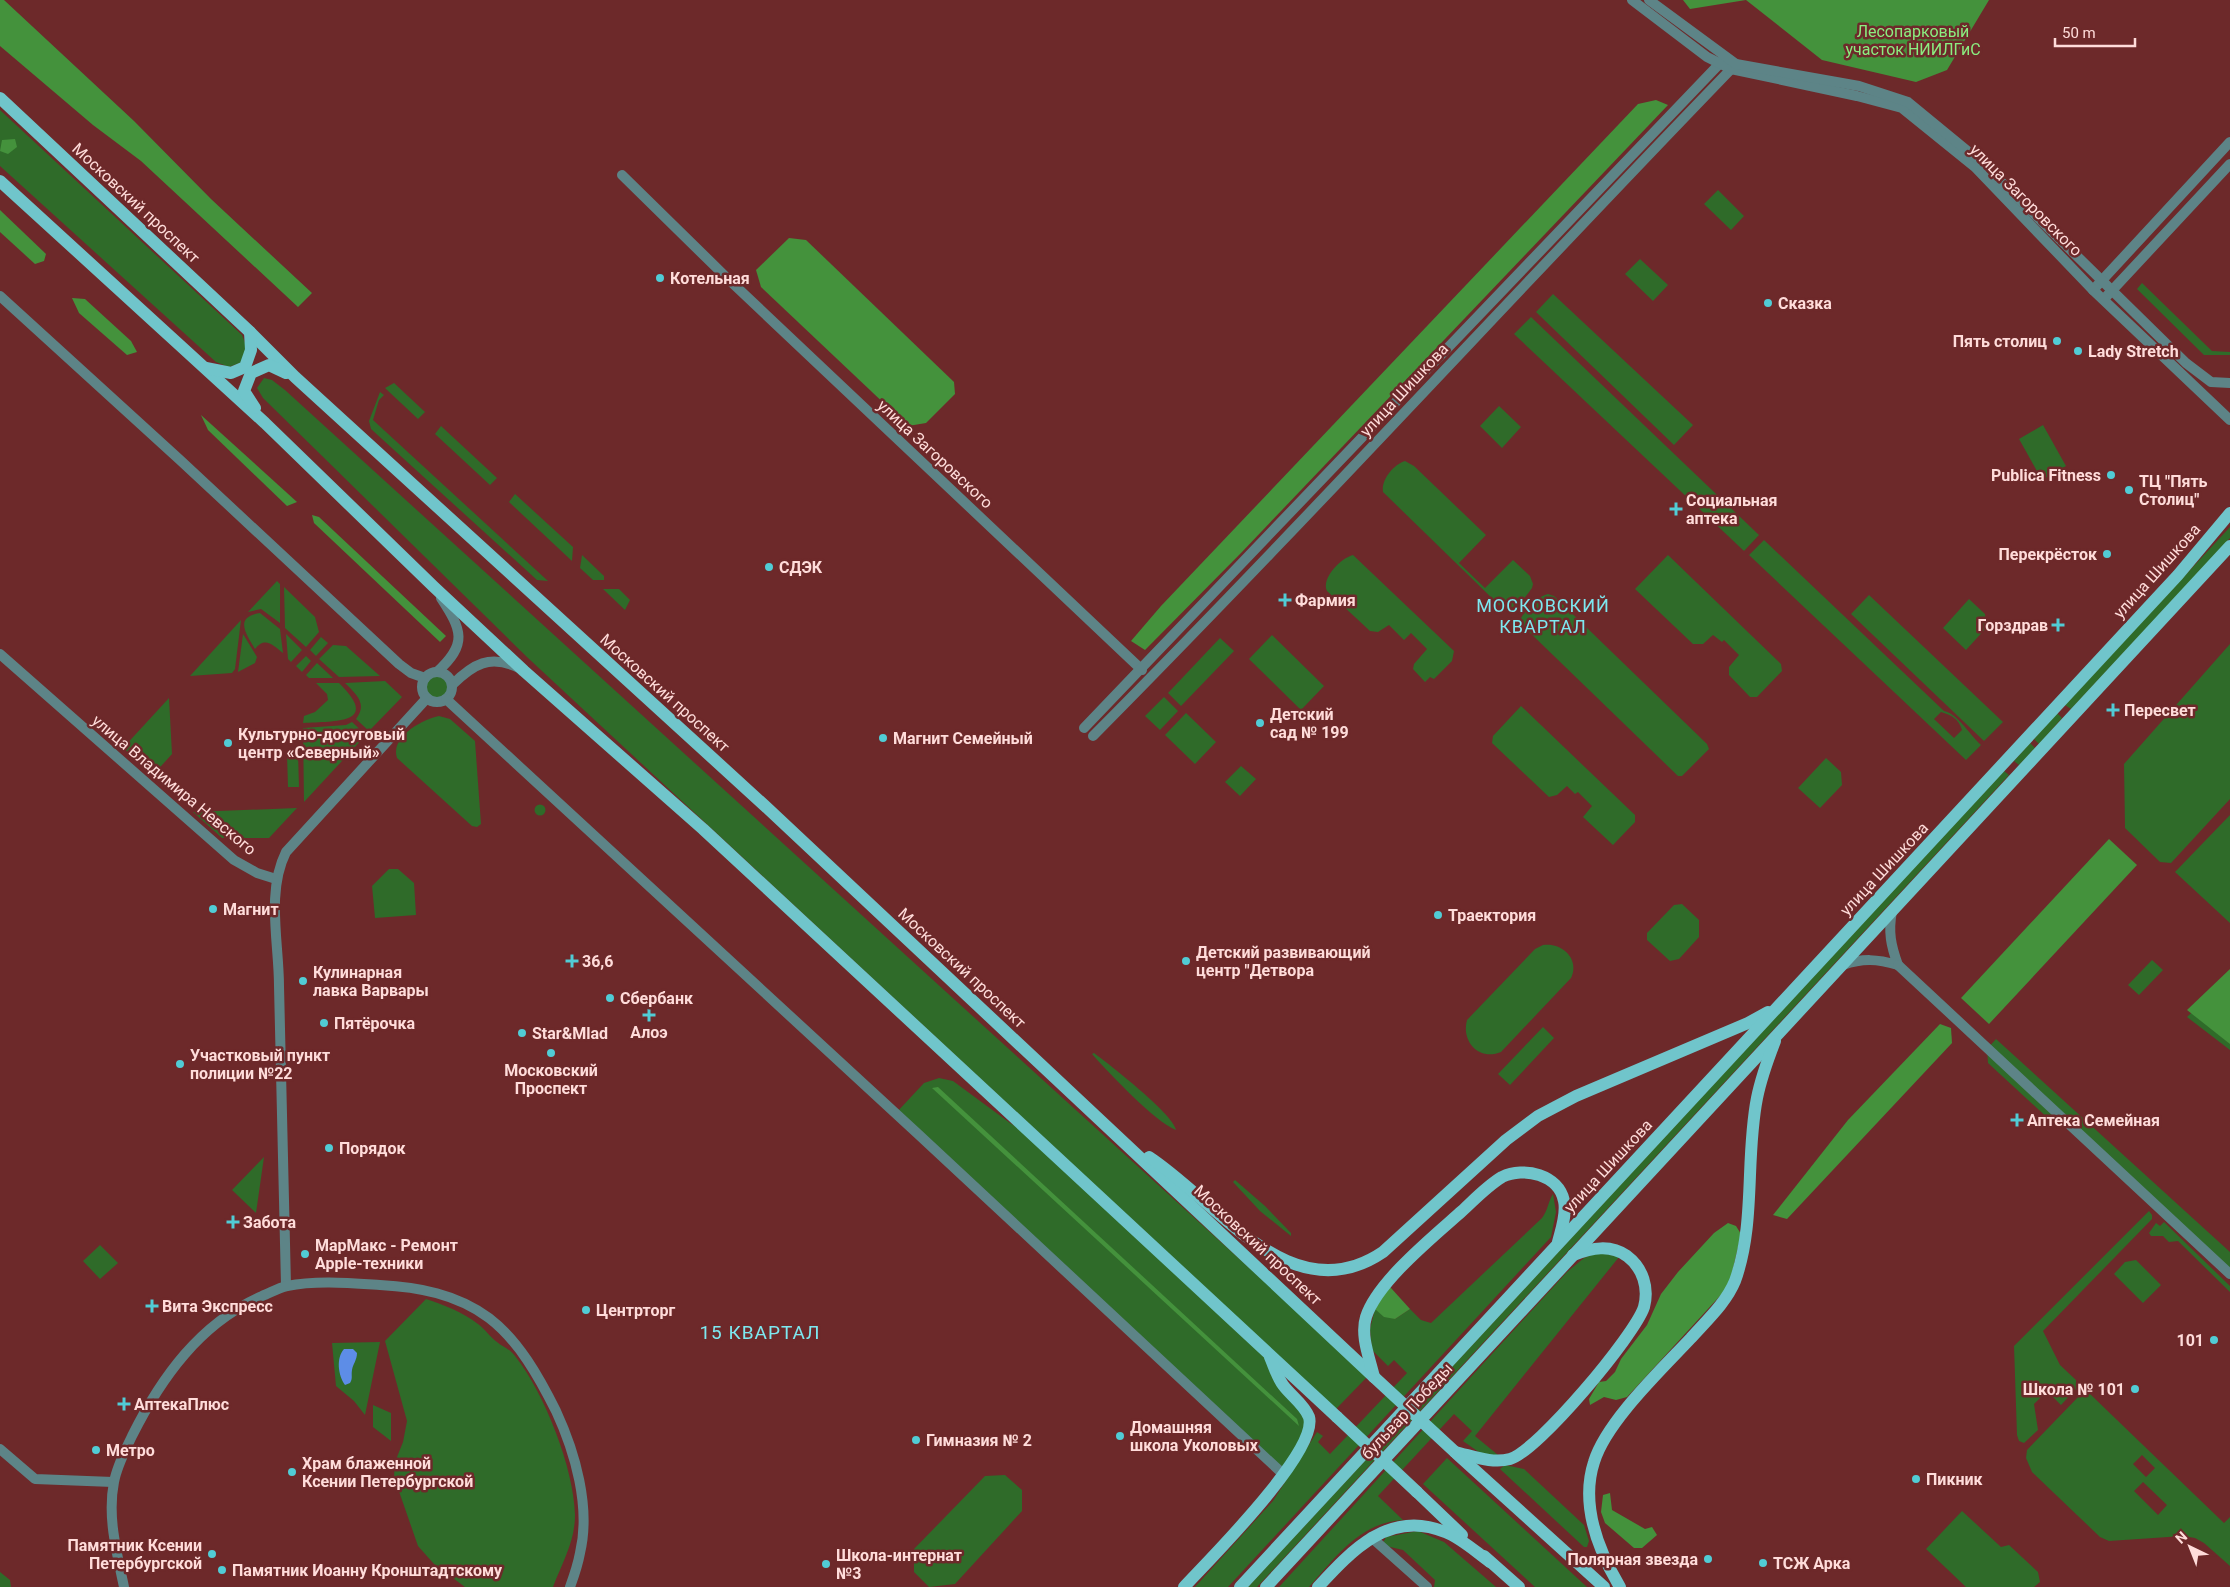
<svg xmlns="http://www.w3.org/2000/svg" width="2230" height="1587" font-family="Roboto,sans-serif">
  <style>
    .green { fill: #2f6b29; fill-rule: evenodd }
    .forest { fill: #44923c }
    .water { fill: #5d8de7 }
    .lines { fill: none; stroke-linecap: round; stroke-linejoin: round }
    .minor { stroke: #5d8487; stroke-width: 10 }
    .tertiary { stroke: #5d8487; stroke-width: 10 }
    .primary { stroke: #70c5cb; stroke-width: 12 }
    .primary-bridge { stroke: #70c5cb; stroke-width: 12 }
    .poi-dot { fill: #51ccd5; stroke: #6d292a; stroke-width: 2 }
    .labels { text-anchor: middle; dominant-baseline: central; stroke-width: 5; stroke-linejoin: round; paint-order: stroke }
    .park-label { font-size: 16px; fill: #8bee80; stroke: #6d292a }
    .street-label { font-size: 16px; fill: #ffdcda; stroke: #6d292a }
    .poi-label { font-size: 16px; font-weight: bold; fill: #ffdcda; stroke: #6d292a; text-anchor: start }
    .neighbourhood-label { font-size: 18px; letter-spacing: 1px; fill: #7de8f0; stroke: #6d292a }
    .quarter-label { font-size: 19px; letter-spacing: 1px; fill: #7de8f0; stroke: #6d292a }
  </style>
  <rect width="100%" height="100%" fill="#6d292a"/>
  <g class="green">
    <polygon points="0,110 242,335 247,348 242,362 229,367 216,362 0,166"/>
    <polygon points="1718,190 1744,216 1731,230 1704,204"/>
    <polygon points="1640,259 1668,285 1653,301 1625,274"/>
    <polygon points="2142,283 2212,351 2230,352 2230,355 2204,355 2137,289"/>
    <polygon points="1553,294 1693,425 1674,445 1536,312"/>
    <polygon points="1531,317 1759,535 1744,551 1514,334"/>
    <polygon points="264,378 272,380 285,390 1368,1376 1336,1409 528,658 263,398 257,388"/>
    <polygon points="394,383 425,412 418,419 385,388"/>
    <polygon points="380,392 384,395 379,400 373,420 548,581 537,580 371,429 369,421"/>
    <polygon points="1499,406 1521,427 1502,448 1480,426"/>
    <polygon points="2043,425 2066,466 2042,480 2019,439"/>
    <polygon points="441,426 497,478 490,485 435,434"/>
    <path d="M1405,461l9,5 72,69 -27,28 26,25 28,-28 17,16 3,8 -1,4c-8,11 -18,26 -33,17l-116,-113c-2,-12 10,-27 22,-31z"/>
    <polygon points="515,494 573,547 572,561 509,502"/>
    <polygon points="2230,527 2230,538 2071,709 2065,705"/>
    <path d="M1764,540l180,171c14,3 25,23 37,34l-15,15 -217,-205zM1941,712c10,3 18,7 21,18l-8,8 -20,-19z"/>
    <polygon points="582,555 604,576 604,580 593,580 580,568"/>
    <path d="M1353,555l101,96 -2,10 -18,18 -4,-2 -5,5 -12,-13 1,-5 13,-15 -16,-16 -7,7 -15,-15 -11,7 -8,-1 -43,-40c-6,-13 14,-33 26,-36z"/>
    <polygon points="1668,555 1781,664 1782,671 1757,697 1750,697 1729,675 1729,667 1739,655 1724,640 1722,642 1713,635 1703,644 1693,644 1635,589"/>
    <polygon points="277,581 280,584 280,623 261,609 248,612"/>
    <polygon points="284,587 315,617 319,632 306,647 285,628"/>
    <polygon points="603,589 619,589 630,600 625,610"/>
    <path d="M1548,594l6,2 153,148 2,5 -27,27h-4l-155,-150 -2,-8c6,-10 15,-21 27,-24z"/>
    <polygon points="1869,595 2003,722 1984,741 1851,614"/>
    <polygon points="1969,599 1985,614 1987,627 1966,650 1943,628"/>
    <path d="M260,613l20,16 3,24c-10,-8 -18,-17 -28,-4 -8,-14 -22,-32 5,-36z"/>
    <polygon points="241,620 235,669 232,673 190,676"/>
    <polygon points="243,634 257,657 255,663 238,672"/>
    <polygon points="286,634 302,650 291,662 288,659"/>
    <polygon points="1272,635 1324,686 1301,710 1249,659"/>
    <polygon points="321,637 328,643 316,656 310,650"/>
    <polygon points="1220,638 1234,651 1181,706 1168,693"/>
    <polygon points="2230,644 2230,799 2171,863 2160,862 2125,828 2124,764"/>
    <polygon points="333,645 346,646 380,676 339,677 319,659"/>
    <polygon points="306,656 311,661 302,672 296,666"/>
    <polygon points="317,663 333,678 309,678 306,675"/>
    <circle cx="437" cy="687" r="11"/>
    <path d="M385,681l17,16 -33,34 -13,-12c12,-15 0,-25 -11,-36z"/>
    <path d="M316,683h23c42,41 -3,38 -36,40l1,-7 11,-4 13,-12 -1,-6z"/>
    <polygon points="1164,697 1178,711 1160,730 1145,716"/>
    <polygon points="169,698 172,754 153,775 123,748"/>
    <polygon points="1521,706 1635,815 1635,822 1613,845 1583,817 1592,806 1578,792 1575,794 1567,786 1557,795 1549,797 1492,743 1493,736"/>
    <polygon points="1186,713 1216,742 1195,764 1165,735"/>
    <polygon points="2057,713 2062,718 2039,744 2034,739"/>
    <path d="M439,716l11,3 25,22 6,83 -4,3 -5,-1 -75,-68c-7,-21 24,-38 42,-42z"/>
    <polygon points="352,722 366,735 304,802 303,728 346,725"/>
    <polygon points="2030,743 2035,748 2019,765 2014,761"/>
    <polygon points="298,753 299,787 288,787 287,754"/>
    <polygon points="1826,758 1841,772 1842,785 1820,808 1798,788"/>
    <polygon points="1241,766 1256,779 1240,796 1225,782"/>
    <polygon points="2004,771 2009,775 1257,1587 1248,1587"/>
    <circle cx="540" cy="810" r="5.5"/>
    <polygon points="297,808 269,838 222,838 193,812"/>
    <polygon points="2230,815 2230,923 2175,872"/>
    <polygon points="389,869 398,869 414,883 416,915 375,918 372,886"/>
    <polygon points="1682,904 1699,920 1699,937 1679,959 1670,961 1647,940 1647,933 1674,905"/>
    <path d="M1543,945c19,-3 37,14 28,33l-70,74c-22,9 -40,-10 -34,-32l68,-71z"/>
    <polygon points="2152,960 2163,970 2139,995 2128,985"/>
    <polygon points="2230,976 2230,1050 2187,1017"/>
    <polygon points="1543,1027 1554,1038 1510,1085 1498,1074"/>
    <polygon points="1996,1039 2230,1252 2230,1274 2066,1122 2052,1122 1988,1063 1987,1049"/>
    <path d="M1094,1053c16,12 78,60 82,77 -21,-8 -67,-57 -84,-76z"/>
    <polygon points="939,1078 953,1081 1010,1123 1043,1144 1267,1351 1309,1419 1283,1474 896,1113 924,1083"/>
    <polygon points="264,1157 256,1213 232,1190"/>
    <polygon points="1235,1180 1265,1206 1291,1233 1291,1236 1260,1211 1233,1182"/>
    <path d="M1553,1194l3,18 -5,25 -323,350h-33l78,-86 44,-69 6,4 -5,6 12,12 77,-81 -13,-13 -6,6 -16,-16 -2,-21 5,-20 20,10 15,-10 11,11 10,3 111,-105c6,-8 6,-16 11,-24z"/>
    <polygon points="2149,1211 2152,1215 2152,1219 2043,1331 2060,1365 2076,1380 2076,1389 2061,1405 2047,1391 2034,1404 2038,1430 2024,1443 2019,1441 2017,1435 2014,1346"/>
    <polygon points="2164,1222 2230,1286 2230,1292 2178,1241 2169,1242 2163,1236 2151,1236 2149,1233 2156,1223 2160,1226"/>
    <polygon points="100,1245 118,1263 100,1279 83,1261"/>
    <path d="M1599,1252l20,5 -144,179 23,19h-15l-20,-14 9,-10 -18,-17 -76,82 25,24c-43,2 -68,38 -94,67h-30l288,-315 17,-14z"/>
    <polygon points="2136,1260 2161,1285 2143,1303 2114,1274 2125,1262"/>
    <path d="M426,1299c18,6 37,13 52,25 7,5 12,13 19,18 6,5 13,7 18,14 29,36 59,112 60,159 0,27 -13,48 -22,72h-88l-31,-23 -16,-18 -24,-69 1,-15 8,-20 4,-21 -22,-80z"/>
    <polygon points="380,1342 365,1415 354,1401 336,1386 332,1343"/>
    <path d="M2085,1392l4,1 135,130 6,-6v49l-26,-23 -9,-5 -12,-2 -74,5 -9,-4 -68,-65 -6,-14 1,-8 54,-56zM2142,1455l13,13 -9,9 -13,-13zM2143,1482l24,23 -9,10 -24,-24z"/>
    <polygon points="373,1405 391,1413 391,1441 373,1427"/>
    <polygon points="1447,1458 1587,1587 1535,1587 1423,1484"/>
    <polygon points="1505,1465 1524,1469 1584,1525 1589,1541 1587,1547 1584,1547 1500,1469"/>
    <polygon points="1005,1475 1022,1490 1022,1511 955,1584 929,1587 914,1572 914,1549 985,1476"/>
    <polygon points="1962,1511 2001,1547 2009,1545 2038,1572 2040,1582 2034,1587 1966,1587 1926,1549"/>
    <polygon points="1418,1531 1444,1542 1496,1587 1434,1587 1435,1580 1403,1550 1386,1546 1383,1543 1386,1537"/>
    <polygon points="0,1572 10,1580 11,1587 0,1587"/>
  </g>
  <g class="forest">
    <polygon points="0,0 4,0 134,121 211,199 312,293 298,307 141,161 93,125 0,46"/>
    <polygon points="1683,0 1989,0 1947,70 1916,82 1822,60 1746,0 1690,9"/>
    <polygon points="1656,100 1668,105 1241,553 1145,650 1131,641 1161,606 1638,104"/>
    <polygon points="15,139 17,147 8,154 0,151 2,140"/>
    <polygon points="0,210 46,254 44,261 35,264 0,232"/>
    <polygon points="789,238 806,240 954,382 955,394 926,423 908,426 761,287 756,270"/>
    <polygon points="72,298 85,299 131,341 137,352 127,355 79,313"/>
    <polygon points="201,415 297,502 287,506 208,430"/>
    <polygon points="312,515 319,517 446,636 440,642 314,523"/>
    <polygon points="2109,839 2137,865 1989,1024 1961,998"/>
    <polygon points="2230,969 2230,1044 2187,1010"/>
    <polygon points="1940,1024 1951,1028 1952,1043 1787,1219 1773,1215 1848,1120"/>
    <polygon points="938,1087 1297,1419 1299,1426 932,1088"/>
    <polygon points="1728,1223 1736,1226 1741,1234 1729,1286 1627,1397 1616,1400 1604,1397 1590,1405 1589,1399 1599,1382 1606,1381 1615,1372 1621,1359 1647,1325 1661,1294 1678,1272 1714,1233"/>
    <polygon points="1388,1287 1391,1288 1410,1309 1395,1319 1384,1317 1375,1309"/>
    <polygon points="1610,1493 1612,1510 1645,1529 1652,1527 1657,1535 1642,1548 1634,1548 1605,1523 1601,1512 1603,1495"/>
  </g>
  <path class="water" d="M344,1349h9l4,4c0,7 -4,11 -5,17 -1,6 1,8 -2,13l-5,2c-7,-10 -9,-27 -1,-36z"/>
  <g class="lines">
    <g class="minor">
      <polyline points="622,175 727,278 1142,670"/>
      <polyline points="2093,290 2230,142"/>
      <polyline points="0,296 180,460 399,664 411,673 425,678"/>
      <polyline points="2104,299 2230,164"/>
      <polyline points="0,654 234,860 257,873 276,879"/>
      <path d="M437,672c31,-28 25,-42 4,-74"/>
      <circle cx="437" cy="687" r="15"/>
      <path d="M452,685c21,-21 38,-31 67,-17"/>
      <polyline points="446,699 918,1134 1283,1474"/>
      <polyline points="1084,728 1725,58"/>
      <path d="M1093,736c218,-220 427,-449 643,-672"/>
      <path d="M1843,965c20,-7 34,-6 55,0 -7,-19 -10,-33 -6,-54"/>
      <polyline points="1898,965 2230,1274"/>
      <path d="M286,1286c-3,-100 -5,-200 -7,-300 0,-43 -13,-94 7,-134l141,-154"/>
      <polyline points="0,1449 35,1479 113,1482"/>
      <polyline points="1371,1537 1427,1587"/>
    </g>
    <g class="tertiary">
      <polyline points="1632,0 1707,57 1731,69 1857,96 1902,108 1975,167 2093,290 2230,420"/>
      <polyline points="1649,0 1736,64 1859,86 1908,102 1981,162 2186,363 2211,382 2230,383"/>
      <path d="M124,1587c-7,-34 -17,-70 -10,-105 3,-16 11,-31 18,-46 29,-58 68,-113 130,-140 8,-3 16,-8 25,-10 29,-6 63,-3 93,-1 38,2 77,9 109,33 30,23 50,59 67,93 19,41 35,96 24,142 -2,11 -6,23 -10,34"/>
    </g>
    <g class="primary">
      <polyline points="0,98 250,332 295,377 764,805 1374,1377"/>
      <polyline points="0,181 265,423 434,587 524,671 703,829 1337,1417"/>
      <polyline points="206,368 231,373 245,367 251,350 250,332"/>
      <polyline points="255,408 244,391 251,373 269,365 286,373"/>
      <path d="M1149,1157c69,45 143,157 234,95l123,-112 32,-24 38,-20 172,-73 20,-11"/>
      <path d="M1374,1377c-4,-18 -14,-41 -8,-60 11,-35 68,-81 96,-106 12,-11 25,-25 40,-34 22,-11 57,-2 62,24 3,13 -3,29 -6,41"/>
      <path d="M1455,1452c18,4 37,12 55,7 28,-8 125,-124 134,-152 5,-19 -1,-39 -17,-51 -17,-12 -35,-8 -54,-1"/>
      <polyline points="1457,1454 1604,1587"/>
      <polyline points="1417,1492 1462,1535"/>
      <polyline points="1484,1556 1519,1587"/>
      <path d="M1184,1587c24,-26 135,-136 125,-170 -5,-13 -18,-21 -26,-32 -6,-8 -9,-19 -13,-28"/>
      <polyline points="1240,1587 2178,575 2230,513"/>
      <polyline points="1266,1587 2230,546"/>
      <path d="M1318,1587c34,-37 72,-78 127,-55 16,6 31,20 45,30"/>
      <path d="M1620,1587c-22,-37 -40,-82 -26,-125 12,-40 68,-93 97,-124 15,-17 35,-35 44,-57 21,-58 10,-123 22,-183 4,-20 11,-39 18,-57"/>
    </g>
    <g class="primary-bridge">
      <polyline points="1374,1377 1455,1452"/>
      <polyline points="1337,1417 1417,1492"/>
    </g>
  </g>
  <g class="poi-dot">
    <circle cx="660" cy="278" r="5"/>
    <circle cx="1768" cy="303" r="5"/>
    <circle cx="2057" cy="341" r="5"/>
    <circle cx="2078" cy="351" r="5"/>
    <circle cx="2111" cy="475" r="5"/>
    <circle cx="2129" cy="490" r="5"/>
    <path d="M1673.5 501.5h5v5h5v5h-5v5h-5v-5h-5v-5h5z"/>
    <circle cx="2107" cy="554" r="5"/>
    <circle cx="769" cy="567" r="5"/>
    <path d="M1282.5 592.5h5v5h5v5h-5v5h-5v-5h-5v-5h5z"/>
    <path d="M2055.5 617.5h5v5h5v5h-5v5h-5v-5h-5v-5h5z"/>
    <path d="M2110.5 702.5h5v5h5v5h-5v5h-5v-5h-5v-5h5z"/>
    <circle cx="1260" cy="723" r="5"/>
    <circle cx="883" cy="738" r="5"/>
    <circle cx="228" cy="743" r="5"/>
    <circle cx="213" cy="909" r="5"/>
    <circle cx="1438" cy="915" r="5"/>
    <path d="M569.5 953.5h5v5h5v5h-5v5h-5v-5h-5v-5h5z"/>
    <circle cx="1186" cy="961" r="5"/>
    <circle cx="303" cy="981" r="5"/>
    <circle cx="610" cy="998" r="5"/>
    <path d="M646.5 1007.5h5v5h5v5h-5v5h-5v-5h-5v-5h5z"/>
    <circle cx="324" cy="1023" r="5"/>
    <circle cx="522" cy="1033" r="5"/>
    <circle cx="551" cy="1053" r="5"/>
    <circle cx="180" cy="1064" r="5"/>
    <path d="M2014.5 1112.5h5v5h5v5h-5v5h-5v-5h-5v-5h5z"/>
    <circle cx="329" cy="1148" r="5"/>
    <path d="M230.5 1214.5h5v5h5v5h-5v5h-5v-5h-5v-5h5z"/>
    <circle cx="305" cy="1254" r="5"/>
    <path d="M149.5 1298.5h5v5h5v5h-5v5h-5v-5h-5v-5h5z"/>
    <circle cx="586" cy="1310" r="5"/>
    <circle cx="2214" cy="1340" r="5"/>
    <circle cx="2135" cy="1389" r="5"/>
    <path d="M121.5 1396.5h5v5h5v5h-5v5h-5v-5h-5v-5h5z"/>
    <circle cx="1120" cy="1436" r="5"/>
    <circle cx="916" cy="1440" r="5"/>
    <circle cx="96" cy="1450" r="5"/>
    <circle cx="292" cy="1472" r="5"/>
    <circle cx="1916" cy="1479" r="5"/>
    <circle cx="212" cy="1554" r="5"/>
    <circle cx="1708" cy="1559" r="5"/>
    <circle cx="1763" cy="1563" r="5"/>
    <circle cx="826" cy="1564" r="5"/>
    <circle cx="222" cy="1570" r="5"/>
  </g>
  <g class="labels">
    <g class="park-label">
      <text x="1913" y="31">Лесопарковый<tspan x="1913" dy="18">участок НИИЛГиС</tspan></text>
    </g>
    <g class="street-label">
      <text transform="translate(2026 200) rotate(45)">улица Загоровского</text>
      <text transform="translate(136 203) rotate(43)">Московский проспект</text>
      <text transform="translate(1404 390) rotate(-47)">улица Шишкова</text>
      <text transform="translate(935 454) rotate(43)">улица Загоровского</text>
      <text transform="translate(2157 571) rotate(-48)">улица Шишкова</text>
      <text transform="translate(665 693) rotate(42)">Московский проспект</text>
      <text transform="translate(174 785) rotate(40)">улица Владимира Невского</text>
      <text transform="translate(1884 869) rotate(-47)">улица Шишкова</text>
      <text transform="translate(962 968) rotate(43)">Московский проспект</text>
      <text transform="translate(1608 1166) rotate(-47)">улица Шишкова</text>
      <text transform="translate(1258 1245) rotate(43)">Московский проспект</text>
      <text transform="translate(1407 1411) rotate(-47)">бульвар Победы</text>
    </g>
    <g class="poi-label">
      <text x="670" y="278">Котельная</text>
      <text x="1778" y="303">Сказка</text>
      <text x="2047" y="341" text-anchor="end">Пять столиц</text>
      <text x="2088" y="351">Lady Stretch</text>
      <text x="2101" y="475" text-anchor="end">Publica Fitness</text>
      <text x="2139" y="481">ТЦ "Пять<tspan x="2139" dy="18">Столиц"</tspan></text>
      <text x="1686" y="500">Социальная<tspan x="1686" dy="18">аптека</tspan></text>
      <text x="2097" y="554" text-anchor="end">Перекрёсток</text>
      <text x="779" y="567">СДЭК</text>
      <text x="1295" y="600">Фармия</text>
      <text x="2048" y="625" text-anchor="end">Горздрав</text>
      <text x="2124" y="710">Пересвет</text>
      <text x="1270" y="714">Детский<tspan x="1270" dy="18">сад № 199</tspan></text>
      <text x="238" y="734">Культурно-досуговый<tspan x="238" dy="18">центр «Северный»</tspan></text>
      <text x="893" y="738">Магнит Семейный</text>
      <text x="223" y="909">Магнит</text>
      <text x="1448" y="915">Траектория</text>
      <text x="1196" y="952">Детский развивающий<tspan x="1196" dy="18">центр "Детвора</tspan></text>
      <text x="582" y="961">36,6</text>
      <text x="313" y="972">Кулинарная<tspan x="313" dy="18">лавка Варвары</tspan></text>
      <text x="620" y="998">Сбербанк</text>
      <text x="334" y="1023">Пятёрочка</text>
      <text x="649" y="1032" text-anchor="middle">Алоэ</text>
      <text x="532" y="1033">Star&amp;Mlad</text>
      <text x="190" y="1055">Участковый пункт<tspan x="190" dy="18">полиции №22</tspan></text>
      <text x="551" y="1070" text-anchor="middle">Московский<tspan x="551" dy="18">Проспект</tspan></text>
      <text x="2027" y="1120">Аптека Семейная</text>
      <text x="339" y="1148">Порядок</text>
      <text x="243" y="1222">Забота</text>
      <text x="315" y="1245">МарМакс - Ремонт<tspan x="315" dy="18">Apple-техники</tspan></text>
      <text x="162" y="1306">Вита Экспресс</text>
      <text x="596" y="1310">Центрторг</text>
      <text x="2204" y="1340" text-anchor="end">101</text>
      <text x="2125" y="1389" text-anchor="end">Школа № 101</text>
      <text x="134" y="1404">АптекаПлюс</text>
      <text x="1130" y="1427">Домашняя<tspan x="1130" dy="18">школа Уколовых</tspan></text>
      <text x="926" y="1440">Гимназия № 2</text>
      <text x="106" y="1450">Метро</text>
      <text x="302" y="1463">Храм блаженной<tspan x="302" dy="18">Ксении Петербургской</tspan></text>
      <text x="1926" y="1479">Пикник</text>
      <text x="202" y="1545" text-anchor="end">Памятник Ксении<tspan x="202" dy="18">Петербургской</tspan></text>
      <text x="836" y="1555">Школа-интернат<tspan x="836" dy="18">№3</tspan></text>
      <text x="1698" y="1559" text-anchor="end">Полярная звезда</text>
      <text x="1773" y="1563">ТСЖ Арка</text>
      <text x="232" y="1570">Памятник Иоанну Кронштадтскому</text>
    </g>
    <g class="neighbourhood-label">
      <text x="1543" y="605">МОСКОВСКИЙ<tspan x="1543" dy="21">КВАРТАЛ</tspan></text>
    </g>
    <g class="quarter-label">
      <text x="760" y="1332">15 КВАРТАЛ</text>
    </g>
  </g>
  <g transform="translate(2190 1547) rotate(317)" stroke="#6d292a" stroke-width="4" paint-order="stroke">
  <path d="M0-4L9 19L0 12L-9 19Z" fill="#ffdcda"/>
  <text y="-8" font-size="14" font-weight="bold" text-anchor="middle" fill="#ffdcda">N</text>
  </g>
  <path d="M2055 38v8h80v-8" fill="none" stroke="#ffdcda" stroke-width="2.5"/>
  <text x="2062" y="38" font-size="15" fill="#ffdcda" stroke="#6d292a" stroke-width="4" paint-order="stroke">50 m</text>
</svg>
